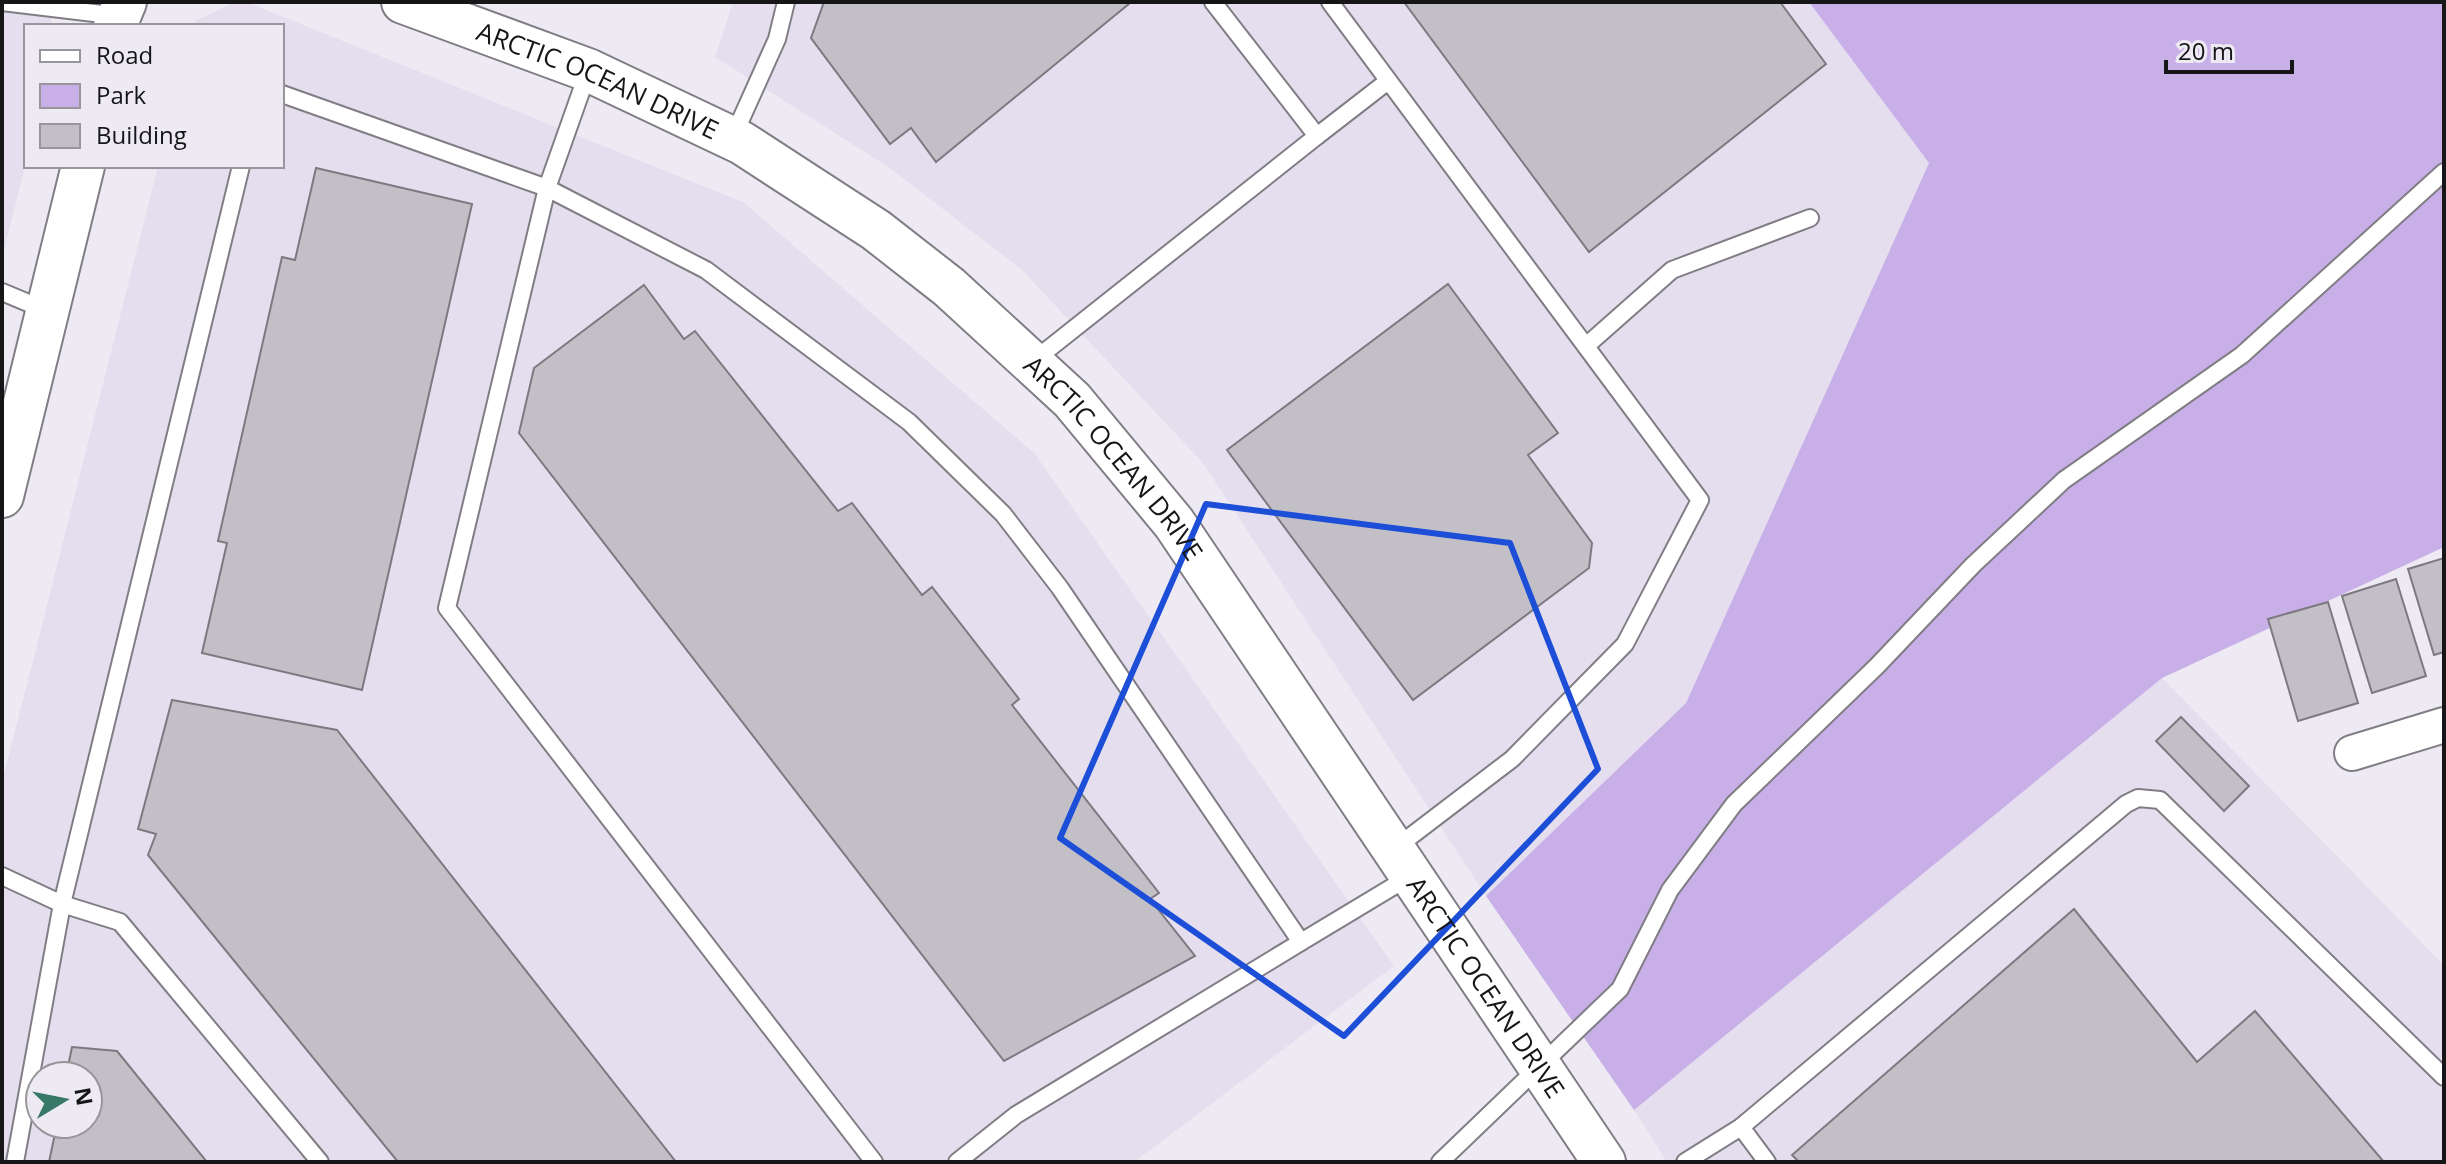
<svg xmlns="http://www.w3.org/2000/svg" width="2446" height="1164" font-family="'Open Sans',sans-serif">
  <style>
    .built { fill: #e4deee; fill-rule: evenodd }
    .green { fill: #c8afe7 }
    .building { fill: #c2bfc7; stroke: #7c7981; stroke-width: 2 }
    .lines { fill: none; stroke-linecap: round; stroke-linejoin: round }
    .service-casing { stroke: #807d85; stroke-width: 20 }
    .minor-casing { stroke: #807d85; stroke-width: 38 }
    .tertiary-casing { stroke: #807d85; stroke-width: 46 }
    .service { stroke: #fff; stroke-width: 16 }
    .minor { stroke: #fff; stroke-width: 34 }
    .tertiary { stroke: #fff; stroke-width: 42 }
    .marked { fill: none; stroke: #1d4ed8; stroke-width: 6; stroke-linejoin: round }
    .labels { text-anchor: middle; dominant-baseline: central; stroke-width: 8; stroke-linejoin: round; paint-order: stroke }
    .street-label { font-size: 26px; fill: #161518; stroke: #eeeaf3 }
  </style>
  <rect width="100%" height="100%" fill="#eeeaf3"/>
  <g class="built">
    <polygon points="2,2 52,2 51,26 26,26 26,162 2,258"/>
    <path d="M235,2h11l497,200 292,252 359,512 -260,196h-1132v-379l156,-617h124v-140h-89l2,-5zM40,1076h48v48h-48z"/>
    <polygon points="733,2 1809,2 1929,163 1686,703 1486,896 1203,463 1021,269 887,166 715,57"/>
    <polygon points="2162,678 2444,965 2444,1162 1667,1162 1634,1110"/>
  </g>
  <polygon class="green" points="1809,2 2444,2 2444,547 2162,678 1634,1110 1486,896 1686,703 1929,163"/>
  <g class="building">
    <polygon points="824,2 1130,2 1130,3 936,162 911,128 890,144 811,38"/>
    <polygon points="1404,2 1780,2 1826,64 1589,252"/>
    <polygon points="316,168 472,204 362,690 202,653 227,543 218,541 282,257 295,260"/>
    <polygon points="1448,284 1558,433 1528,455 1592,543 1589,568 1413,700 1227,450"/>
    <polygon points="644,285 684,339 695,331 838,511 852,503 922,595 932,587 1019,699 1012,705 1159,893 1150,899 1195,956 1004,1061 519,433 534,368"/>
    <polygon points="2444,558 2444,652 2434,655 2408,569"/>
    <polygon points="2396,579 2426,676 2372,693 2342,596"/>
    <polygon points="2328,602 2358,703 2298,721 2268,619"/>
    <polygon points="172,700 337,730 676,1162 398,1162 148,855 156,834 138,829"/>
    <polygon points="2181,717 2249,786 2224,811 2156,741"/>
    <polygon points="2074,909 2197,1062 2255,1011 2384,1162 1799,1162 1792,1155"/>
    <polygon points="72,1047 117,1051 207,1162 49,1162 57,1124 88,1124 88,1076 66,1076"/>
  </g>
  <g class="lines">
    <g class="service-casing">
      <g id="service">
        <polyline points="2,2 119,16"/>
        <polyline points="1330,2 1700,500 1625,644 1512,759 1394,849"/>
        <polyline points="588,72 547,188 447,608 874,1162"/>
        <polyline points="282,94 547,188 706,270 909,422 1003,514 1060,588 1301,942 1016,1115 957,1162"/>
        <polyline points="1317,136 1388,81"/>
        <polyline points="733,137 777,39 786,2"/>
        <polyline points="2,292 45,310"/>
        <polyline points="1586,346 1672,270 1810,218"/>
        <polyline points="1032,362 1317,136 1213,2"/>
        <polyline points="2,876 62,904 120,922 320,1162"/>
        <polyline points="1301,942 1409,877"/>
        <polyline points="1741,1127 1767,1162"/>
        <polyline points="15,1162 62,904 241,166"/>
        <polyline points="1440,1162 1620,989 1670,890 1734,804 1877,666 1973,565 2064,480 2242,355 2444,172"/>
        <polyline points="1685,1162 1741,1127 2126,804 2138,798 2160,800 2444,1077"/>
      </g>
    </g>
    <g class="minor-casing">
      <polyline id="minor" points="2352,753 2444,725"/>
    </g>
    <g class="tertiary-casing">
      <g id="tertiary">
        <path id="s1" d="M403,2l185,68 154,73 134,87 73,57 123,113 102,123 430,639"/>
        <polyline points="115,26 125,2"/>
        <polyline points="2,496 83,166"/>
      </g>
    </g>
    <use href="#service" class="service"/>
    <use href="#minor" class="minor"/>
    <use href="#tertiary" class="tertiary"/>
  </g>
  <path class="marked" d="M1206,504l304,39 88,226 -254,267 -284,-198z"/>
  <g class="labels">
    <g class="street-label">
      <text stroke="none"><textPath href="#s1" startOffset="210">ARCTIC OCEAN DRIVE</textPath></text>
      <text stroke="none"><textPath href="#s1" startOffset="858">ARCTIC OCEAN DRIVE</textPath></text>
      <text stroke="none"><textPath href="#s1" startOffset="1506">ARCTIC OCEAN DRIVE</textPath></text>
    </g>
  </g>
  <rect width="2446" height="1164" fill="none" stroke="#161518" stroke-width="8"/>
  <rect x="24" y="24" width="260" height="144" fill="#eeeaf3" stroke="#98959b" stroke-width="2"/>
  <rect x="40" y="50" width="40" height="12" fill="#ffffff" stroke="#98959b" stroke-width="2"/>
  <text x="96" y="64" font-size="24" fill="#161518">Road</text>
  <rect x="40" y="84" width="40" height="24" fill="#c8afe7" stroke="#98959b" stroke-width="2"/>
  <text x="96" y="104" font-size="24" fill="#161518">Park</text>
  <rect x="40" y="124" width="40" height="24" fill="#c2bfc7" stroke="#98959b" stroke-width="2"/>
  <text x="96" y="144" font-size="24" fill="#161518">Building</text>
  <g transform="translate(64 1100) rotate(80)"><circle r="38" fill="#eeeaf3" stroke="#98959b" stroke-width="2"/>
  <path d="M0-6L14 30L0 20L-14 30Z" fill="#387867"/>
  <text y="-12" font-size="22" font-weight="bold" text-anchor="middle" fill="#161518">N</text>
  </g>
  <path d="M2166 60v12h126v-12" fill="none" stroke="#161518" stroke-width="4"/>
  <text x="2178" y="60" font-size="24" fill="#161518" stroke="#eeeaf3" stroke-width="6" paint-order="stroke">20 m</text>
</svg>
